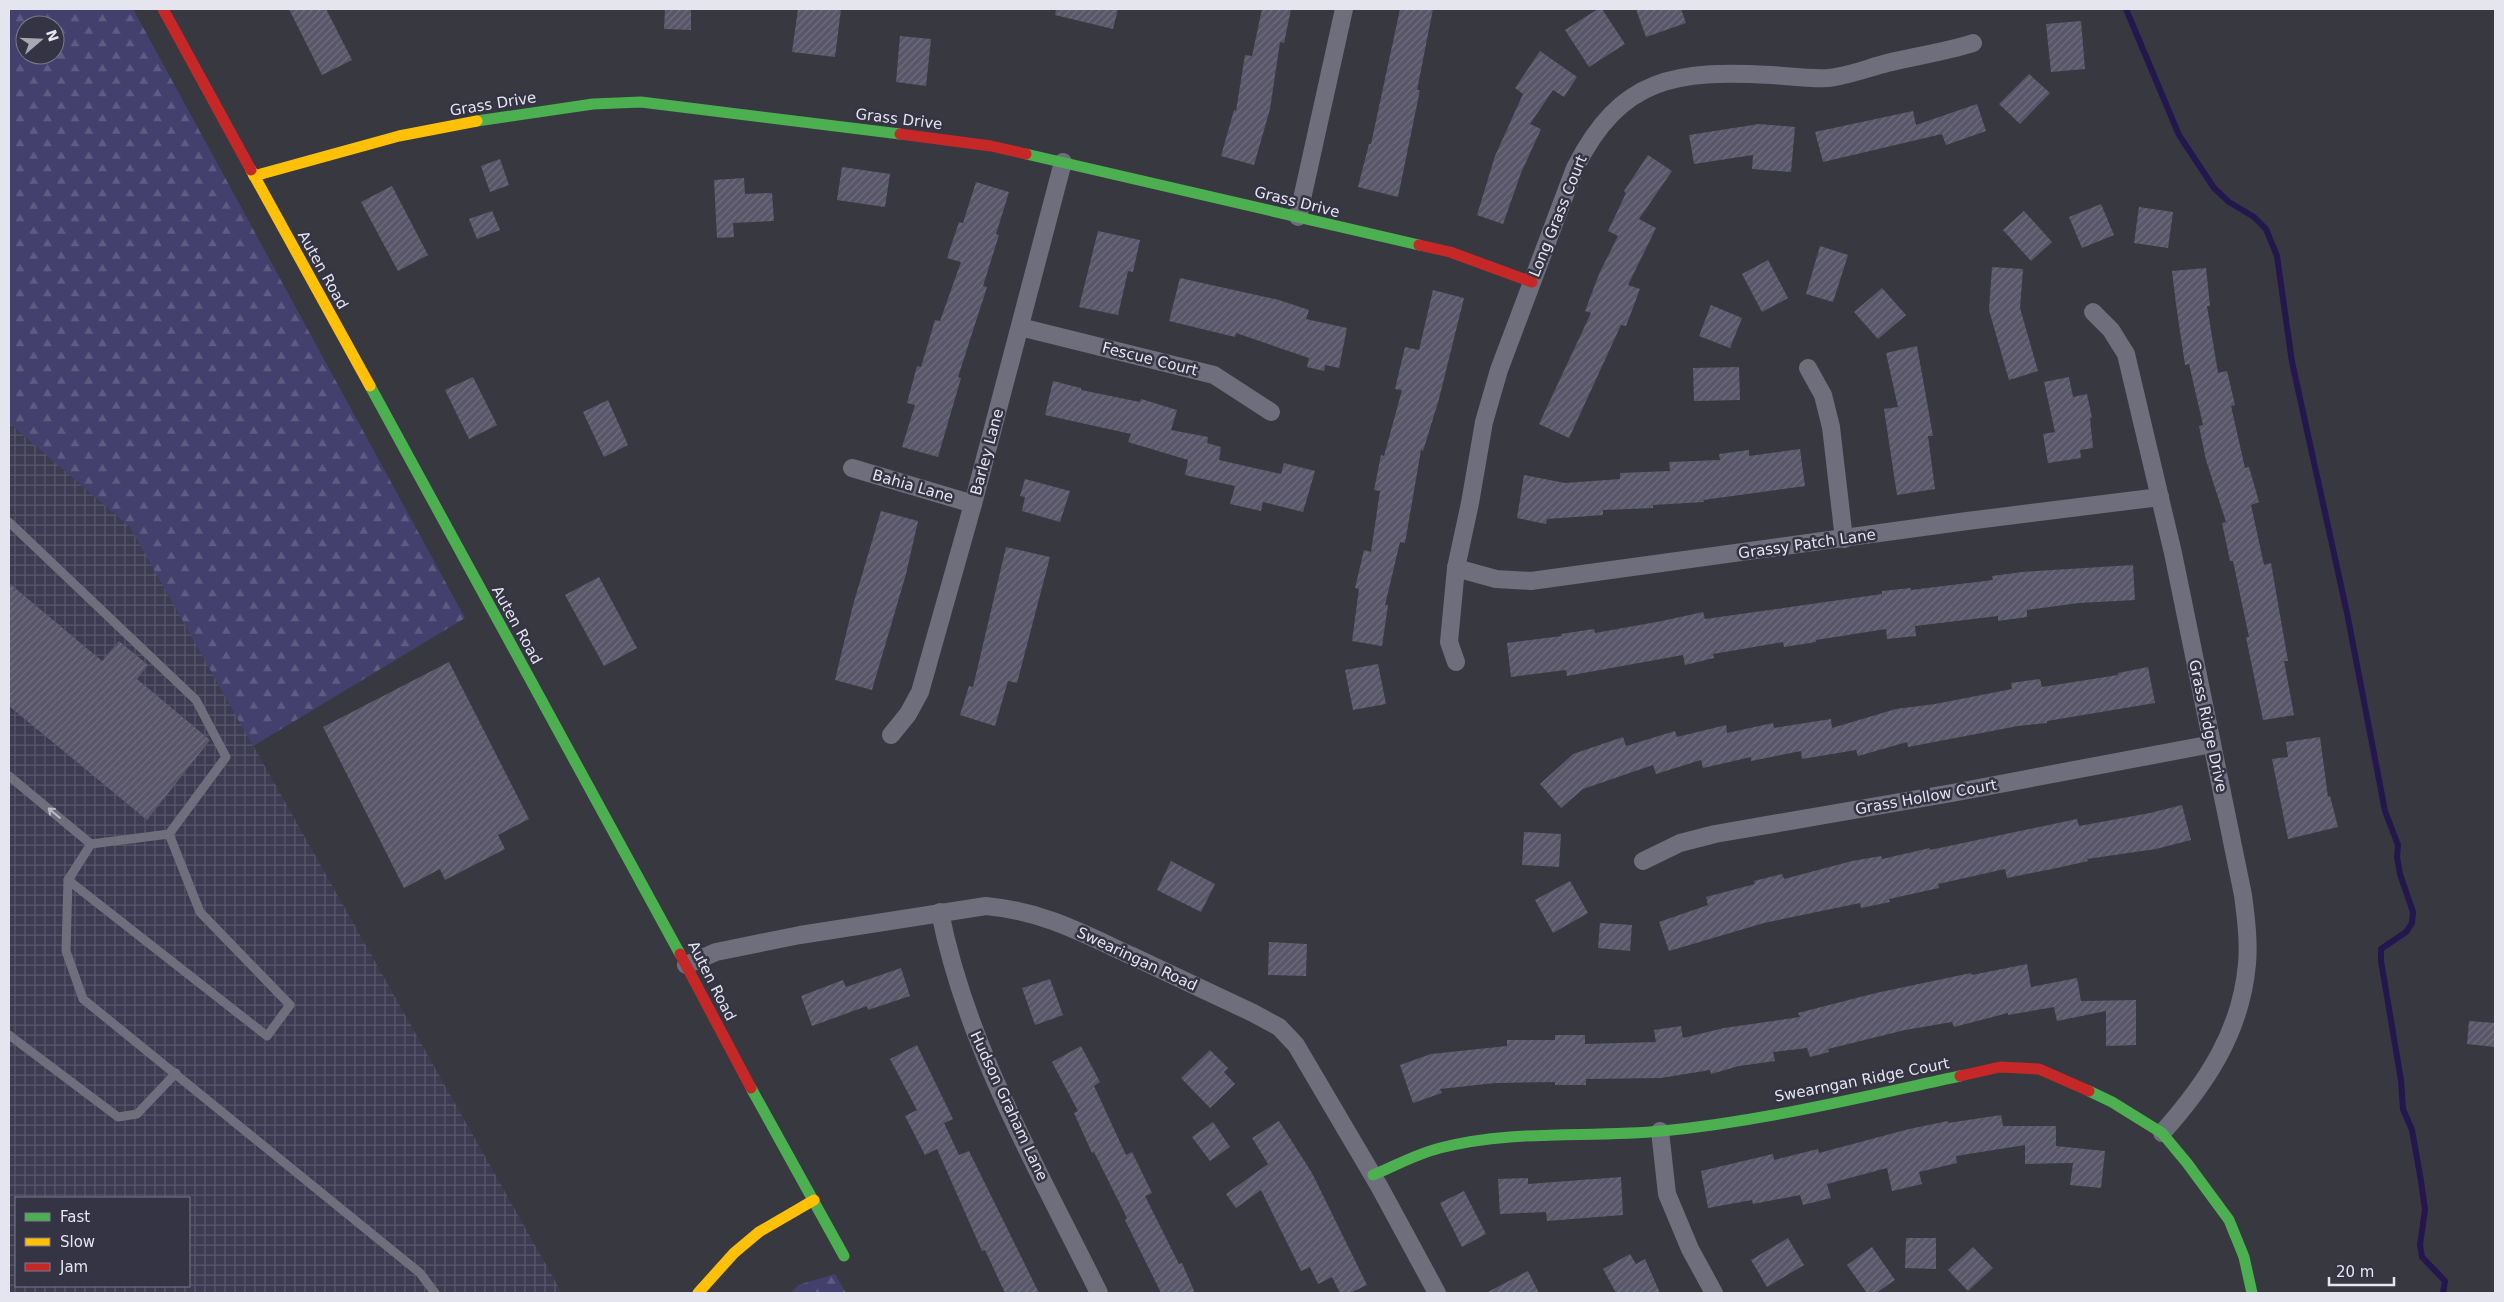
<svg xmlns="http://www.w3.org/2000/svg" width="2504" height="1302" font-family="'DejaVu Sans',sans-serif">
  <style>
    .industrial { fill: url(#industrial-grid); fill-rule: evenodd }
    .forest { fill: url(#forest-firs); fill-rule: evenodd }
    .lines { fill: none; stroke-linecap: round; stroke-linejoin: round }
    .stream { stroke: #23174e; stroke-width: 6 }
    .building { fill: url(#building-hatch) }
    .lane { stroke: #6e6e7c; stroke-width: 9 }
    .street { stroke: #6e6e7c; stroke-width: 18 }
    .fast { stroke: #4caf50; stroke-width: 11 }
    .slow { stroke: #ffc107; stroke-width: 11 }
    .jam { stroke: #c62828; stroke-width: 11 }
    .oneway { stroke: #bbbbc7 }
    .labels { text-anchor: middle; dominant-baseline: central; stroke-width: 5; stroke-linejoin: round; paint-order: stroke }
    .street-label { font-size: 15px; fill: #e5e5f0; stroke: #343445 }
  </style>
  <defs>
    <pattern id="industrial-grid" width="8" height="8" patternUnits="userSpaceOnUse" patternTransform="scale(1.25)"><rect width="8" height="8" fill="#3c3b51"/><path d="M0 4h8M4 0v8" fill="none" stroke="#58576a"/></pattern>
    <pattern id="forest-firs" width="22" height="20" patternUnits="userSpaceOnUse" patternTransform="scale(1.25)"><rect width="22" height="20" fill="#44406d"/><path d="M5 1l3.5 6h-7zM16 11l3.5 6h-7z" fill="#5f5b82"/></pattern>
    <pattern id="building-hatch" width="6" height="6" patternUnits="userSpaceOnUse" patternTransform="scale(1.25)"><rect width="6" height="6" fill="#585668"/><path d="M-1 1l2-2M0 6l6-6M5 7l2-2" fill="none" stroke="#706e7e"/></pattern>
  </defs>
  <rect width="100%" height="100%" fill="#383841"/>
  <path class="industrial" d="M9,423l121,104 432,766h-553zM16,1198h173v88h-173z"/>
  <g class="forest">
    <path d="M9,9h124l332,609 -212,128 -123,-219 -121,-104zM25,25h30v30h-30z"/>
    <polygon points="835,1274 846,1293 791,1293 798,1285"/>
  </g>
  <g class="lines">
    <polyline class="stream" points="2126,9 2179,135 2214,188 2229,202 2254,217 2266,229 2277,256 2292,362 2347,613 2385,811 2398,845 2397,857 2400,874 2413,912 2412,923 2406,932 2381,949 2381,961 2401,1080 2403,1109 2412,1130 2421,1181 2425,1210 2420,1245 2422,1257 2445,1281 2443,1293"/>
  </g>
  <g class="building">
    <polygon points="289,9 326,9 352,60 322,75"/>
    <polygon points="665,9 691,9 691,30 664,29"/>
    <polygon points="798,9 841,9 835,57 792,52"/>
    <polygon points="1056,9 1118,9 1113,29 1055,15"/>
    <polygon points="1262,9 1291,9 1284,43 1280,42 1270,109 1254,165 1221,156 1234,110 1236,111 1245,55 1252,56"/>
    <polygon points="1400,9 1433,9 1417,90 1420,90 1398,197 1358,187 1369,144 1371,144"/>
    <polygon points="1598,9 1602,9 1625,44 1589,67 1565,30"/>
    <polygon points="1636,9 1681,9 1686,23 1646,37"/>
    <polygon points="2081,21 2085,69 2051,72 2046,24"/>
    <polygon points="900,36 931,39 926,86 896,82"/>
    <polygon points="1540,51 1577,77 1564,97 1553,90 1530,124 1541,129 1521,173 1503,224 1477,215 1495,156 1523,94 1515,88"/>
    <polygon points="2029,74 2050,93 2020,124 1999,104"/>
    <polygon points="1977,104 1986,131 1946,145 1942,134 1823,162 1815,132 1913,111 1916,125"/>
    <polygon points="1759,124 1795,127 1791,172 1752,169 1753,155 1694,164 1689,135"/>
    <polygon points="1648,155 1672,171 1639,219 1656,228 1628,285 1640,289 1626,326 1621,325 1569,438 1539,424 1591,313 1585,311 1599,274 1618,236 1608,231 1626,193 1624,191"/>
    <polygon points="500,159 509,185 490,192 481,166"/>
    <polygon points="842,167 890,174 885,207 837,200"/>
    <polygon points="744,178 745,194 772,193 774,221 733,223 734,237 717,238 714,180"/>
    <polygon points="976,182 1009,192 996,234 999,235 983,286 987,287 958,377 961,378 938,457 902,447 915,405 907,403 917,366 921,367 935,320 940,321 961,262 947,258 959,222 963,223"/>
    <polygon points="392,186 428,255 398,271 361,202"/>
    <polygon points="2101,204 2114,235 2082,248 2069,217"/>
    <polygon points="2139,207 2173,212 2168,248 2134,243"/>
    <polygon points="492,211 500,230 477,239 469,219"/>
    <polygon points="2024,211 2052,242 2031,261 2003,230"/>
    <polygon points="1098,231 1140,240 1133,272 1128,271 1118,315 1079,307"/>
    <polygon points="1820,246 1848,255 1833,302 1806,294"/>
    <polygon points="1768,260 1788,298 1762,312 1742,274"/>
    <polygon points="1992,267 2023,269 2020,308 2038,371 2009,380 1989,310"/>
    <polygon points="2206,268 2210,306 2207,306 2218,373 2227,371 2235,405 2231,406 2245,468 2249,467 2259,502 2251,505 2264,565 2271,563 2288,661 2284,661 2294,715 2263,720 2246,637 2249,637 2233,561 2230,561 2222,523 2226,522 2206,460 2199,426 2203,425 2189,364 2185,365 2176,304 2172,271"/>
    <polygon points="1180,278 1279,300 1309,310 1306,319 1347,328 1339,368 1325,365 1324,371 1307,367 1309,358 1236,333 1235,337 1169,321"/>
    <polygon points="1882,288 1906,315 1878,339 1854,312"/>
    <polygon points="1433,290 1464,298 1439,399 1423,451 1421,450 1405,543 1400,542 1385,605 1388,605 1382,646 1352,641 1359,589 1355,588 1364,550 1371,552 1380,491 1374,490 1381,455 1384,456 1402,390 1395,389 1405,347 1419,350"/>
    <polygon points="1711,305 1742,318 1730,348 1699,336"/>
    <polygon points="1917,346 1933,436 1928,436 1935,489 1897,495 1884,409 1898,407 1886,353"/>
    <polygon points="1739,367 1740,400 1694,401 1693,368"/>
    <polygon points="473,377 497,425 469,439 445,390"/>
    <polygon points="2069,377 2073,397 2087,394 2092,418 2090,418 2093,448 2080,450 2081,458 2048,463 2043,434 2055,432 2044,382"/>
    <polygon points="1053,381 1081,388 1081,390 1140,402 1141,399 1177,410 1171,430 1208,437 1207,443 1221,447 1219,460 1281,474 1284,463 1315,471 1303,512 1263,502 1261,511 1230,504 1235,486 1185,475 1188,460 1128,442 1131,434 1045,415"/>
    <polygon points="608,400 628,445 604,457 583,412"/>
    <polygon points="1800,449 1805,486 1703,500 1704,502 1653,505 1653,508 1603,510 1603,515 1547,519 1546,524 1517,518 1524,475 1565,483 1620,479 1620,473 1670,471 1669,462 1720,460 1719,454 1749,450 1749,456"/>
    <polygon points="1025,479 1070,491 1060,522 1022,511 1025,497 1020,496"/>
    <polygon points="881,511 918,521 906,574 872,690 835,680 853,605"/>
    <polygon points="1006,547 1050,557 1017,683 1008,681 995,726 960,715 969,686 973,687"/>
    <polygon points="2133,565 2135,600 2079,603 2027,610 2027,617 1998,621 1998,616 1915,626 1916,636 1887,639 1886,629 1816,640 1816,642 1784,647 1783,642 1713,654 1714,658 1685,665 1683,655 1567,676 1566,670 1511,677 1507,643 1562,636 1561,634 1594,629 1595,633 1662,621 1703,612 1705,619 1882,594 1882,591 1911,588 1911,590 1993,580 1992,576 2022,572"/>
    <polygon points="599,577 637,648 604,666 565,595"/>
    <polygon points="9,583 102,661 119,641 148,665 137,679 210,740 147,820 9,706"/>
    <polygon points="449,662 529,819 498,835 505,849 445,880 440,869 404,888 323,727"/>
    <polygon points="1378,664 1386,704 1353,710 1345,670"/>
    <polygon points="2148,667 2155,703 2047,721 2047,723 2018,726 1908,747 1907,742 1858,756 1856,750 1802,759 1801,751 1751,761 1751,757 1703,768 1701,760 1656,774 1653,765 1583,789 1561,808 1540,784 1573,754 1623,737 1626,746 1675,731 1677,737 1726,725 1727,733 1773,723 1774,728 1831,719 1832,728 1896,709 1935,704 2012,689 2011,683 2040,679 2042,687 2118,675 2118,673"/>
    <polygon points="2320,737 2328,797 2330,796 2338,827 2288,839 2272,759 2288,757 2286,742"/>
    <polygon points="2182,805 2191,840 2156,849 2087,859 2088,861 2057,868 2007,878 2005,869 1938,884 1939,888 1889,899 1890,902 1861,908 1860,903 1764,923 1669,951 1659,922 1708,905 1706,897 1755,884 1754,881 1782,874 1784,879 1852,861 1881,856 1882,859 1930,848 1930,850 2077,819 2079,826 2150,813"/>
    <polygon points="1524,832 1561,834 1559,867 1522,865"/>
    <polygon points="1171,861 1215,884 1201,912 1157,890"/>
    <polygon points="1570,881 1588,913 1553,933 1535,900"/>
    <polygon points="1600,923 1632,925 1630,951 1598,948"/>
    <polygon points="1269,942 1307,944 1306,976 1268,975"/>
    <polygon points="2027,964 2031,987 2077,978 2081,1001 2136,1000 2136,1045 2106,1046 2106,1011 2057,1021 2054,1007 2008,1015 2008,1013 1954,1027 1952,1022 1905,1030 1828,1049 1829,1052 1810,1057 1807,1048 1773,1052 1775,1061 1739,1066 1711,1074 1710,1070 1661,1078 1586,1079 1586,1085 1555,1085 1555,1082 1495,1083 1440,1089 1442,1093 1413,1103 1400,1065 1431,1054 1507,1046 1507,1040 1555,1040 1555,1035 1585,1035 1585,1044 1656,1042 1654,1030 1681,1026 1683,1038 1724,1028 1800,1017 1798,1013 1876,993 1971,973 1972,975"/>
    <polygon points="901,968 910,996 868,1010 867,1006 812,1026 801,996 843,980 846,987"/>
    <polygon points="1050,979 1063,1015 1035,1025 1022,988"/>
    <polygon points="2469,1021 2495,1023 2495,1047 2467,1044"/>
    <polygon points="917,1045 953,1119 944,1123 959,1155 969,1151 1039,1293 1005,1293 985,1250 982,1251 937,1149 925,1155 905,1116 917,1110 890,1059"/>
    <polygon points="1081,1046 1100,1082 1094,1086 1126,1155 1132,1152 1152,1193 1145,1196 1179,1264 1182,1263 1195,1293 1161,1293 1125,1220 1127,1218 1094,1152 1092,1153 1074,1113 1078,1111 1052,1062"/>
    <polygon points="1210,1050 1228,1068 1224,1072 1235,1084 1210,1108 1181,1078"/>
    <polygon points="2001,1115 2003,1126 2056,1126 2056,1146 2105,1151 2101,1188 2070,1185 2073,1163 2025,1164 2025,1145 1956,1156 1957,1163 1919,1172 1922,1184 1892,1191 1887,1168 1827,1184 1831,1198 1803,1205 1800,1195 1753,1204 1752,1200 1708,1208 1701,1171 1773,1154 1774,1160 1818,1149 1819,1153 1909,1129 1948,1121 1948,1123"/>
    <polygon points="1279,1121 1312,1173 1367,1285 1350,1293 1340,1293 1332,1277 1318,1284 1310,1267 1301,1271 1261,1190 1236,1208 1226,1194 1268,1164 1252,1138"/>
    <polygon points="1213,1122 1230,1147 1210,1161 1192,1137"/>
    <polygon points="1621,1177 1623,1215 1547,1221 1546,1212 1500,1214 1498,1179 1528,1178 1528,1184"/>
    <polygon points="1464,1191 1486,1234 1462,1247 1440,1203"/>
    <polygon points="1788,1238 1804,1265 1767,1287 1751,1260"/>
    <polygon points="1906,1238 1936,1238 1936,1269 1905,1268"/>
    <polygon points="1872,1247 1895,1280 1876,1293 1867,1293 1847,1265"/>
    <polygon points="1973,1247 1993,1268 1968,1291 1948,1270"/>
    <polygon points="1630,1254 1636,1264 1645,1259 1660,1293 1616,1293 1603,1269"/>
    <polygon points="1528,1271 1539,1293 1486,1293"/>
  </g>
  <g class="lines">
    <g class="lane">
      <polyline points="9,522 196,700 226,757 169,834 91,844 9,776"/>
      <polyline points="91,844 68,880 66,951 83,999 420,1273 435,1293"/>
      <polyline points="68,880 267,1036 290,1005 200,912 169,834"/>
      <polyline points="9,1035 118,1117 137,1114 176,1073"/>
    </g>
    <g class="street">
      <polyline points="1298,217 1344,9"/>
      <path d="M2093,312l18,18 15,24 47,199 70,342c3,23 6,46 4,69 -6,68 -41,120 -85,169"/>
      <polyline points="1020,327 1214,375 1271,412"/>
      <polyline points="1808,368 1823,395 1831,427 1844,539"/>
      <polyline points="852,468 973,504"/>
      <polyline points="1456,568 1496,579 1531,581 1967,521 2160,497"/>
      <path d="M1456,662l-7,-20 7,-74 14,-65 14,-81 15,-52 76,-202c46,-92 102,-98 196,-93 19,1 39,4 57,3 20,-2 40,-10 59,-15 29,-7 58,-11 86,-20"/>
      <polyline points="891,735 908,714 920,692 973,504 1063,162"/>
      <polyline points="1643,861 1680,843 1715,834 1952,793 2212,744"/>
      <path d="M940,912c26,133 99,259 159,381"/>
      <path d="M686,965l30,-13 84,-17 186,-29c56,5 96,27 146,50 40,19 81,38 121,57l26,14 17,18 83,141 58,107"/>
      <polyline points="1660,1131 1667,1194 1690,1249 1714,1293"/>
    </g>
    <g class="fast">
      <polyline points="477,121 593,104 641,102 900,134"/>
      <polyline points="1026,154 1419,245"/>
      <polyline points="370,386 680,954"/>
      <polyline points="751,1088 844,1256"/>
      <polyline points="2089,1091 2112,1102 2162,1133 2187,1163 2229,1220 2244,1257 2252,1293"/>
      <path d="M1373,1175c22,-9 43,-21 67,-27 73,-19 148,-10 222,-17 101,-10 200,-34 298,-55"/>
    </g>
    <g class="slow">
      <polyline points="251,170 370,386"/>
      <polyline points="254,176 399,136 477,121"/>
      <polyline points="698,1293 734,1253 759,1232 814,1200"/>
    </g>
    <g class="jam">
      <polyline points="163,9 251,170"/>
      <polyline points="900,134 991,146 1026,154"/>
      <polyline points="1419,245 1450,252 1532,282"/>
      <polyline points="680,954 751,1088"/>
      <polyline points="1960,1076 2000,1067 2039,1069 2089,1091"/>
    </g>
  </g>
  <defs><path id="oneway-shaft" d="M-6 0H5M1.5-3L5.5 0L1.5 3" fill="none" stroke-width="1.6" stroke-linecap="round" stroke-linejoin="round" transform="scale(1.25)"/></defs>
  <use class="oneway" href="#oneway-shaft" transform="translate(54 813) rotate(-140)"/>
  <g class="labels">
    <g class="street-label">
      <text transform="translate(493 104) rotate(-9)">Grass Drive</text>
      <text transform="translate(899 119) rotate(7)">Grass Drive</text>
      <text transform="translate(1297 202) rotate(14)">Grass Drive</text>
      <text transform="translate(1558 216) rotate(-68)">Long Grass Court</text>
      <text transform="translate(323 270) rotate(61)">Auten Road</text>
      <text transform="translate(1150 359) rotate(14)">Fescue Court</text>
      <text transform="translate(987 452) rotate(-75)">Barley Lane</text>
      <text transform="translate(913 486) rotate(16)">Bahia Lane</text>
      <text transform="translate(1807 544) rotate(-8)">Grassy Patch Lane</text>
      <text transform="translate(517 625) rotate(61)">Auten Road</text>
      <text transform="translate(2208 726) rotate(78)">Grass Ridge Drive</text>
      <text transform="translate(1926 797) rotate(-10)">Grass Hollow Court</text>
      <text transform="translate(1137 959) rotate(25)">Swearingan Road</text>
      <text transform="translate(712 981) rotate(63)">Auten Road</text>
      <text transform="translate(1862 1080) rotate(-11)">Swearngan Ridge Court</text>
      <text transform="translate(1009 1106) rotate(65)">Hudson Graham Lane</text>
    </g>
  </g>
  <rect width="2504" height="1302" fill="none" stroke="#e5e5f0" stroke-width="20"/>
  <rect x="15" y="1197" width="175" height="90" fill="#343445" stroke="#7b7b89"/>
  <rect x="25" y="1213" width="25" height="8" fill="#4caf50" stroke="#7b7b89"/>
  <text x="60" y="1222" font-size="15" fill="#e5e5f0">Fast</text>
  <rect x="25" y="1238" width="25" height="8" fill="#ffc107" stroke="#7b7b89"/>
  <text x="60" y="1247" font-size="15" fill="#e5e5f0">Slow</text>
  <rect x="25" y="1263" width="25" height="8" fill="#c62828" stroke="#7b7b89"/>
  <text x="60" y="1272" font-size="15" fill="#e5e5f0">Jam</text>
  <g transform="translate(40 40) rotate(71)"><circle r="24" fill="#343445" stroke="#7b7b89"/>
  <path d="M0-4L9 19L0 12L-9 19Z" fill="#a8a8b3"/>
  <text y="-8" font-size="14" font-weight="bold" text-anchor="middle" fill="#e5e5f0">N</text>
  </g>
  <path d="M2329 1277v8h65v-8" fill="none" stroke="#e5e5f0" stroke-width="2.5"/>
  <text x="2336" y="1277" font-size="15" fill="#e5e5f0" stroke="#343445" stroke-width="4" paint-order="stroke">20 m</text>
</svg>
